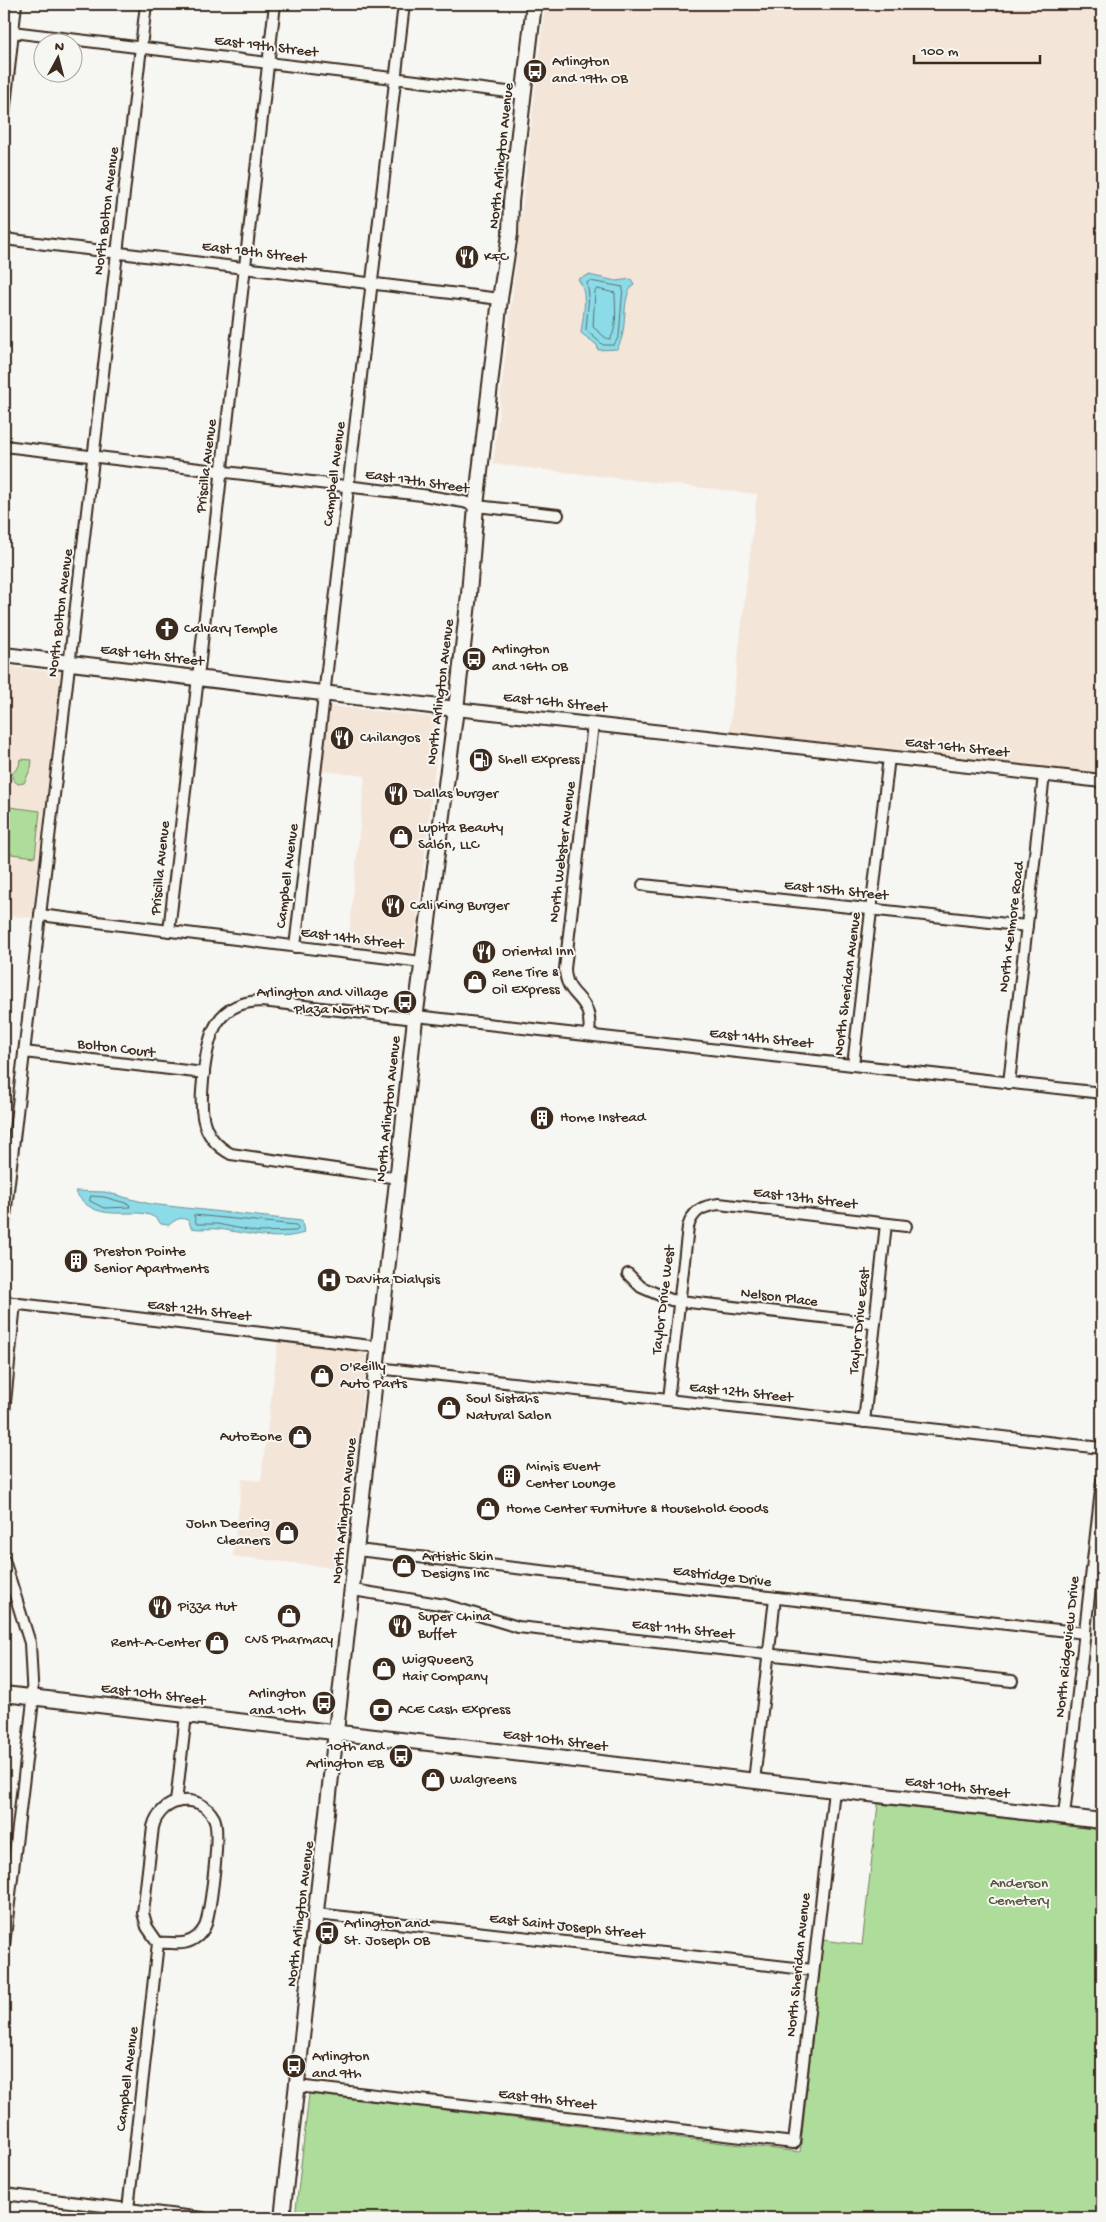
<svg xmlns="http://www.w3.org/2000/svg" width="1106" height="2222" font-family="'Gochi Hand',sans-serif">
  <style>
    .built { fill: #f4e5d9 }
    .green { fill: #aedc9b; stroke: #74835c }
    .water { fill: #8cdbe8; stroke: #6c9497 }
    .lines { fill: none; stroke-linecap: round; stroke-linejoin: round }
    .shore { stroke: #5b716f; stroke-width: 1 }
    .minor-casing { stroke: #3b2a1e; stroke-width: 14 }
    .tertiary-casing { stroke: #3b2a1e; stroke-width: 16 }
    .secondary-casing { stroke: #3b2a1e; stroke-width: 18 }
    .minor { stroke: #f6f6f2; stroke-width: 10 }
    .tertiary { stroke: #f6f6f2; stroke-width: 12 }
    .secondary { stroke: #f6f6f2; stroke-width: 14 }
    .labels { text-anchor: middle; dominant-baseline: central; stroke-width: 4; stroke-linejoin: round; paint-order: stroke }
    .street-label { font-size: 15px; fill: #3b2a1e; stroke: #f6f6f2 }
    .poi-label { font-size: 15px; fill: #3b2a1e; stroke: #f6f6f2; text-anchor: start }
    .park-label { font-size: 15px; fill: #58563d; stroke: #f6f6f2 }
  </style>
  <rect width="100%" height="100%" fill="#f6f6f2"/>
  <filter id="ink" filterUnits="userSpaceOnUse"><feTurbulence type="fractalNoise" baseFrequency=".02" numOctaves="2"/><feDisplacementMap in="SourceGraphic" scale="10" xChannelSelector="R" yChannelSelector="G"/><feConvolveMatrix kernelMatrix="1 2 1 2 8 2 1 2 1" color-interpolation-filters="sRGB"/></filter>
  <g filter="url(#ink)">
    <g class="built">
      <polygon points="545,4 1102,4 1102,775 729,734 757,494 493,464"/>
      <polygon points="4,666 61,673 32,918 4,915"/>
      <polygon points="330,706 441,718 413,953 348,944 365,776 321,771"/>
      <polygon points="278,1341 363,1351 367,1357 343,1569 233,1556 242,1479 261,1481"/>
    </g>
    <g class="green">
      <polygon points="20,759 32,760 31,768 24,783 18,784 13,780 12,774 19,766"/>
      <polygon points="10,807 40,811 35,857 4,853"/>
      <polygon points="878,1804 1102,1830 1102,2218 295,2218 309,2094 800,2152 823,1940 862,1945"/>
    </g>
    <g class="water">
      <path d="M589,275l27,6 15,-2 3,5c-15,16 -4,43 -17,65l-19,1 -1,-5 -16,-12c2,-18 8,-39 -3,-54z"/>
      <path d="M75,1191l30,1 45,12 152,17 2,12c-28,9 -57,0 -85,-4 -9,-1 -19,1 -28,-1l-2,-7c-8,-5 -13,-2 -20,4l-8,-1c-16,-26 -63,8 -86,-33z"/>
    </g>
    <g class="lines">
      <g class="shore">
        <polygon points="590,281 623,287 619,336 614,345 603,345 586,330 589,295 587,283"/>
        <path d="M598,289l17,4c0,13 3,36 -5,46l-4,-1 -13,-11 2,-36z"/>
        <polygon points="91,1196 104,1197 129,1204 130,1207 104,1208 90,1201"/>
        <polygon points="194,1215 296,1225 298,1229 296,1231 258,1232 217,1224 197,1224"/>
      </g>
      <g class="minor-casing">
        <g id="minor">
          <polyline points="4,31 524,94"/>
          <polyline points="4,115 16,4"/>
          <polyline points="4,239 500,299"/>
          <polyline points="4,446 422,495 464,502 476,506 558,515"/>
          <polyline points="643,885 1027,926"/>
          <polyline points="40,915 422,962"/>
          <polyline points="169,931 275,4"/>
          <polyline points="295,947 404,4"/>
          <polyline points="416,1016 1102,1093"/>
          <path d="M589,1035c5,-42 -23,-34 -24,-66l28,-245"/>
          <polyline points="24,1052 204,1073"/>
          <polyline points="853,1065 889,757"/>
          <polyline points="1009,1083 1044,775"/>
          <path d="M398,1178l-167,-24c-34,-18 -31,-49 -27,-83 5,-38 12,-69 58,-70l153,18"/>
          <polyline points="4,1225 146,4"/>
          <polyline points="628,1274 641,1287 671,1300 875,1323"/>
          <polyline points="4,1299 11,1303 379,1347"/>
          <polyline points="377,1368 1102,1448"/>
          <path d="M668,1400l20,-173c5,-17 15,-21 31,-23l187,22"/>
          <polyline points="4,1412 15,1303"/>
          <polyline points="864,1422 886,1224"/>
          <polyline points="357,1550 1085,1633"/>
          <polyline points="4,1560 30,1643 33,1701 4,1945"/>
          <polyline points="353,1590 445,1605 518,1627 1012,1681"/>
          <polyline points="754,1781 775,1598"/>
          <polyline points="176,1802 186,1715"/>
          <polyline points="1064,1816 1102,1481"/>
          <polyline points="317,1914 813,1970"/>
          <polyline points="297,2086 794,2143 834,1790"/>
          <polyline points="4,2194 203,2218"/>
          <path d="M127,2218l31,-275 -11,-16 -4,-14 10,-86c7,-29 46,-37 61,-9 7,14 -3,84 -7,102 -1,6 -5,12 -9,16 -14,12 -25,5 -40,7"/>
        </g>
      </g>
      <g class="tertiary-casing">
        <polyline id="tertiary" points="456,709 1102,781"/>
      </g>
      <g class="secondary-casing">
        <g id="secondary">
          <polyline points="4,655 456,709"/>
          <polyline points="4,1694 1102,1821"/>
          <polyline points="282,2218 415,1019 456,709 469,594 476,506 500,299 510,234 511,202 534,4"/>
        </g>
      </g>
      <use href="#minor" class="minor"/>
      <use href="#tertiary" class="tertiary"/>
      <use href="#secondary" class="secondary"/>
    </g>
  </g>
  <defs>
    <g id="bus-disc" transform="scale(1.25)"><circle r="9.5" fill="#3b2a1e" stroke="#f6f6f2"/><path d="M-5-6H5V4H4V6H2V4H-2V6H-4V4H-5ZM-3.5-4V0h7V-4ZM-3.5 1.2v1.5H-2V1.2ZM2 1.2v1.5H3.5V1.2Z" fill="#fff"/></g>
    <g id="restaurant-disc" transform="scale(1.25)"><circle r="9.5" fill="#3b2a1e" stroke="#f6f6f2"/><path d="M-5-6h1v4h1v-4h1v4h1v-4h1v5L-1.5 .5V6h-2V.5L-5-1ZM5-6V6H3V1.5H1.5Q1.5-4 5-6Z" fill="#fff"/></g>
    <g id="church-disc" transform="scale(1.25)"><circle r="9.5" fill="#3b2a1e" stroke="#f6f6f2"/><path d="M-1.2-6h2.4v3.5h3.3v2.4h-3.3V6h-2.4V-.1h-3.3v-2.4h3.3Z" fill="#fff"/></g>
    <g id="fuel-disc" transform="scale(1.25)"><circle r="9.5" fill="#3b2a1e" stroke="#f6f6f2"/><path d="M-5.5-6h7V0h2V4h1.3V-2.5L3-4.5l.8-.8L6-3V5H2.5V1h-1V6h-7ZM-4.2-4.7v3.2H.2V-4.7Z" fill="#fff"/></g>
    <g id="shop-disc" transform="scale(1.25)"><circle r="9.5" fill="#3b2a1e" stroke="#f6f6f2"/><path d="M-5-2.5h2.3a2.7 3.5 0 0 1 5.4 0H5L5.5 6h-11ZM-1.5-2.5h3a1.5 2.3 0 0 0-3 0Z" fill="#fff"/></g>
    <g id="building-disc" transform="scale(1.25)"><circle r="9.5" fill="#3b2a1e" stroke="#f6f6f2"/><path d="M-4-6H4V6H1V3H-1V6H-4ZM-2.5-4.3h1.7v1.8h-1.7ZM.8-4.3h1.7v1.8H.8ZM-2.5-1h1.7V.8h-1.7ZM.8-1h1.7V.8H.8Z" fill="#fff"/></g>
    <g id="hospital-disc" transform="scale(1.25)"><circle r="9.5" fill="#3b2a1e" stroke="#f6f6f2"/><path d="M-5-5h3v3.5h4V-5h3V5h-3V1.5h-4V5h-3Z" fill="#fff"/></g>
    <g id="bank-disc" transform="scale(1.25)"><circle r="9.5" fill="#3b2a1e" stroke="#f6f6f2"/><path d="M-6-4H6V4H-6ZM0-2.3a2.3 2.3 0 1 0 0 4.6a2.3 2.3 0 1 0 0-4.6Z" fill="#fff"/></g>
  </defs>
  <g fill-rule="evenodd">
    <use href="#bus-disc" x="535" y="71"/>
    <use href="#restaurant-disc" x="467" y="257"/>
    <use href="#church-disc" x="167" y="629"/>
    <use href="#bus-disc" x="474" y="659"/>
    <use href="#restaurant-disc" x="342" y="738"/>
    <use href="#fuel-disc" x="481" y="760"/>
    <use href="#restaurant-disc" x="396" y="794"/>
    <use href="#shop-disc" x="401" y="837"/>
    <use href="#restaurant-disc" x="393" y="906"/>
    <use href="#restaurant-disc" x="484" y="952"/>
    <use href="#shop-disc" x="475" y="982"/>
    <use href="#bus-disc" x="405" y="1002"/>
    <use href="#building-disc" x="542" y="1118"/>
    <use href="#building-disc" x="76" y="1261"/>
    <use href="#hospital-disc" x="329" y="1280"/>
    <use href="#shop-disc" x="322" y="1376"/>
    <use href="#shop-disc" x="449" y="1408"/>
    <use href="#shop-disc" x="300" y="1437"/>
    <use href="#building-disc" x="509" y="1476"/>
    <use href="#shop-disc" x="488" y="1509"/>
    <use href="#shop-disc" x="287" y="1533"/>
    <use href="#shop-disc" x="404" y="1566"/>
    <use href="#restaurant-disc" x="160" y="1607"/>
    <use href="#shop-disc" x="289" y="1616"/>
    <use href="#restaurant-disc" x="400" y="1626"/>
    <use href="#shop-disc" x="217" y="1643"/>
    <use href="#shop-disc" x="384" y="1669"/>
    <use href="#bus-disc" x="324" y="1703"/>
    <use href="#bank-disc" x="381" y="1710"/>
    <use href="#bus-disc" x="401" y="1756"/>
    <use href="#shop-disc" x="433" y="1780"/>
    <use href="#bus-disc" x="327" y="1933"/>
    <use href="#bus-disc" x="294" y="2066"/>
  </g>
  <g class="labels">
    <g class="street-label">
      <text transform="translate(266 47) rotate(7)">East 19th Street</text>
      <text transform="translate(502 156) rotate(-84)">North Arlington Avenue</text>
      <text transform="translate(107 211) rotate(-83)">North Bolton Avenue</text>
      <text transform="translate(254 253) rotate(7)">East 18th Street</text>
      <text transform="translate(207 466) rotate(-83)">Priscilla Avenue</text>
      <text transform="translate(335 474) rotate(-83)">Campbell Avenue</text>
      <text transform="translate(417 482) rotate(8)">East 17th Street</text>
      <text transform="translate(61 613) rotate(-83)">North Bolton Avenue</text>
      <text transform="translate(152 656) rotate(7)">East 16th Street</text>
      <text transform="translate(441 692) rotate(-83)">North Arlington Avenue</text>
      <text transform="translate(555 703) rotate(6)">East 16th Street</text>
      <text transform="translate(957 748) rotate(6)">East 16th Street</text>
      <text transform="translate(563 852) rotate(-83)">North Webster Avenue</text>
      <text transform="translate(161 868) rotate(-84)">Priscilla Avenue</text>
      <text transform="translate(288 876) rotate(-83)">Campbell Avenue</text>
      <text transform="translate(836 891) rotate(6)">East 15th Street</text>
      <text transform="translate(1012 927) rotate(-83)">North Kenmore Road</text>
      <text transform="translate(352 939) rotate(7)">East 14th Street</text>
      <text transform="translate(848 984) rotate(-83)">North Sheridan Avenue</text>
      <text transform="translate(761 1039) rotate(6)">East 14th Street</text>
      <text transform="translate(116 1049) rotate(7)">Bolton Court</text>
      <text transform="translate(389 1109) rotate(-84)">North Arlington Avenue</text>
      <text transform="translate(805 1199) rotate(7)">East 13th Street</text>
      <text transform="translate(779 1298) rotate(7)">Nelson Place</text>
      <text transform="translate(664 1300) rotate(-83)">Taylor Drive West</text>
      <text transform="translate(199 1311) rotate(7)">East 12th Street</text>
      <text transform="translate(860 1321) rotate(-84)">Taylor Drive East</text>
      <text transform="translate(741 1393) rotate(6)">East 12th Street</text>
      <text transform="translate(345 1511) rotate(-84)">North Arlington Avenue</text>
      <text transform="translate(722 1577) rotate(7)">Eastridge Drive</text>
      <text transform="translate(683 1630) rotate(6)">East 11th Street</text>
      <text transform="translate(1068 1647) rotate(-84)">North Ridgeview Drive</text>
      <text transform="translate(153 1695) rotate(7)">East 10th Street</text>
      <text transform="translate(555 1741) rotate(7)">East 10th Street</text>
      <text transform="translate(957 1788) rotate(7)">East 10th Street</text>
      <text transform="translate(301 1914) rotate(-83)">North Arlington Avenue</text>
      <text transform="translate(567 1927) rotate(6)">East Saint Joseph Street</text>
      <text transform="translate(799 1965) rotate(-84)">North Sheridan Avenue</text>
      <text transform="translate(128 2079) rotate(-83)">Campbell Avenue</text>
      <text transform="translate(547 2100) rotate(7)">East 9th Street</text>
    </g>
    <g class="poi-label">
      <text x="552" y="62">Arlington<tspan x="552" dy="17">and 19th OB</tspan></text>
      <text x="484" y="257">KFC</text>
      <text x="184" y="629">Calvary Temple</text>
      <text x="492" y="650">Arlington<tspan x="492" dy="17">and 16th OB</tspan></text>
      <text x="360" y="738">Chilangos</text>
      <text x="498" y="760">Shell Express</text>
      <text x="414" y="794">Dallas burger</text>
      <text x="418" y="828">Lupita Beauty<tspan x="418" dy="17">Salón, LLC</tspan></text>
      <text x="410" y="906">Cali King Burger</text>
      <text x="502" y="952">Oriental Inn</text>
      <text x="492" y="973">Rene Tire &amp;<tspan x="492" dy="17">Oil Express</tspan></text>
      <text x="388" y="993" text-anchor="end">Arlington and Village<tspan x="388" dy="17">Plaza North Dr</tspan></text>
      <text x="560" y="1118">Home Instead</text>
      <text x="94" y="1252">Preston Pointe<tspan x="94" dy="17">Senior Apartments</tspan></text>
      <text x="346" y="1280">DaVita Dialysis</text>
      <text x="340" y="1367">O'Reilly<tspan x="340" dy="17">Auto Parts</tspan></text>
      <text x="466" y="1399">Soul Sistahs<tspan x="466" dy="17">Natural Salon</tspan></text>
      <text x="282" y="1437" text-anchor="end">AutoZone</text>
      <text x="526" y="1467">Mimis Event<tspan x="526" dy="17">Center Lounge</tspan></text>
      <text x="506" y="1509">Home Center Furniture &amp; Household Goods</text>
      <text x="270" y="1524" text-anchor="end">John Deering<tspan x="270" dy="17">Cleaners</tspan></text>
      <text x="422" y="1557">Artistic Skin<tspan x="422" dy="17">Designs Inc</tspan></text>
      <text x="178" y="1607">Pizza Hut</text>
      <text x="418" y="1617">Super China<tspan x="418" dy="17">Buffet</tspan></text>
      <text x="289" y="1640" text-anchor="middle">CVS Pharmacy</text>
      <text x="200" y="1643" text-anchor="end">Rent-A-Center</text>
      <text x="402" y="1660">WigQueenz<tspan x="402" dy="17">Hair Company</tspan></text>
      <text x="306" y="1694" text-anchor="end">Arlington<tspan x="306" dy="17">and 10th</tspan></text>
      <text x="398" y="1710">ACE Cash Express</text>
      <text x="384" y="1747" text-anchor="end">10th and<tspan x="384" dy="17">Arlington EB</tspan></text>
      <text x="450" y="1780">Walgreens</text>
      <text x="344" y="1924">Arlington and<tspan x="344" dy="17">St. Joseph OB</tspan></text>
      <text x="312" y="2057">Arlington<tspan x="312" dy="17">and 9th</tspan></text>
    </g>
    <g class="park-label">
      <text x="1019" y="1884">Anderson<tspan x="1019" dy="17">Cemetery</tspan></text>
    </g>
  </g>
  <rect width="1106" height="2222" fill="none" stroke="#f6f6f2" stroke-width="20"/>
  <rect x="10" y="10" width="1086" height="2202" fill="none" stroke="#3b2a1e" stroke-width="2" filter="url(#ink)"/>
  <g transform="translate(58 58) rotate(7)"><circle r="24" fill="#f6f6f2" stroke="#aba49d"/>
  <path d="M0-4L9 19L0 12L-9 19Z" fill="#3b2a1e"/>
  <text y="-8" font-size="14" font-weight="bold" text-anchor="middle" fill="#3b2a1e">N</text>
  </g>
  <path d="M914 55v8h126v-8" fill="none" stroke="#3b2a1e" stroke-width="2.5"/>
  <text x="921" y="55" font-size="15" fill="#3b2a1e" stroke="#f6f6f2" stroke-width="4" paint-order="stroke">100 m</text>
</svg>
